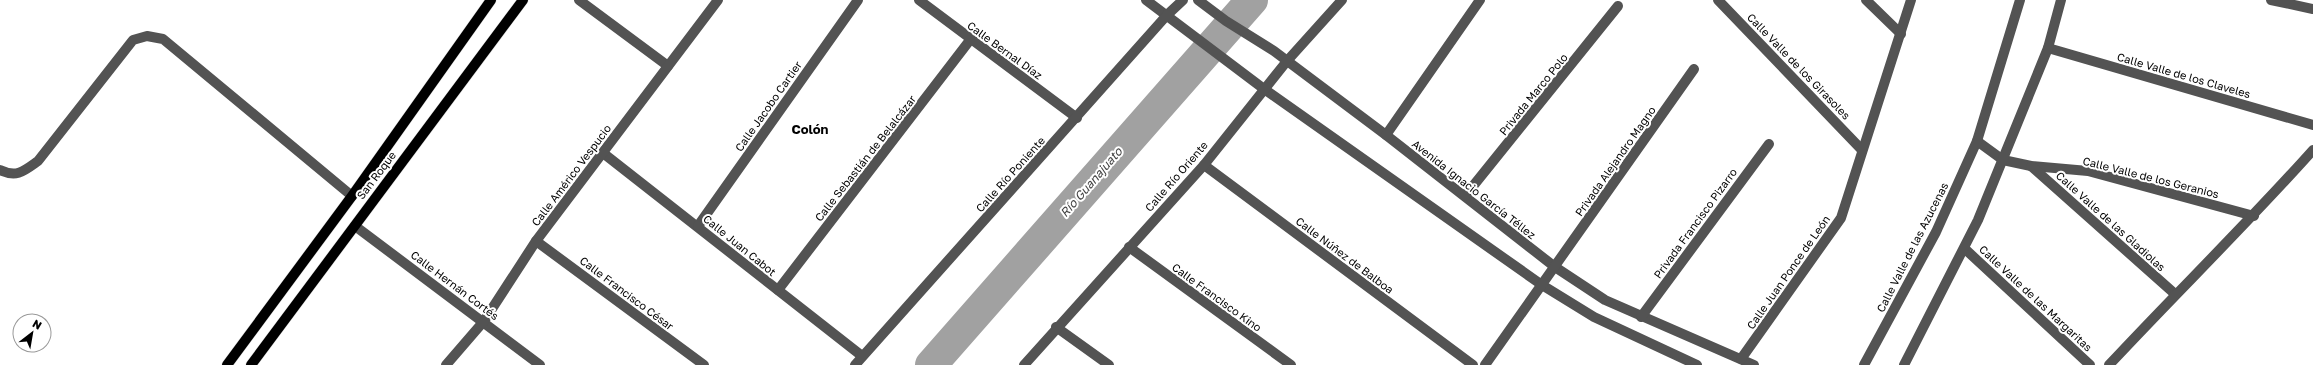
<svg xmlns="http://www.w3.org/2000/svg" width="2313" height="365" font-family="'Golos Text',sans-serif">
  <style>
    .lines { fill: none; stroke-linecap: round; stroke-linejoin: round }
    .river { stroke: #a1a1a1; stroke-width: 32 }
    .major-casing { stroke: #dbdbdb; stroke-width: 11 }
    .minor { stroke: #535353; stroke-width: 10 }
    .major { stroke: #000; stroke-width: 10 }
    .labels { text-anchor: middle; dominant-baseline: central; stroke-width: 4; stroke-linejoin: round; paint-order: stroke }
    .street-label { font-size: 11px; fill: #000; stroke: #fff }
    .water-label { font-size: 12px; font-style: italic; fill: #424242; stroke: #fff }
    .quarter-label { font-size: 13px; font-weight: bold; fill: #000; stroke: #fff }
  </style>
  <rect width="100%" height="100%" fill="#fff"/>
  <g class="lines">
    <polyline class="river" points="931,365 1252,0"/>
    <g class="major-casing">
      <g id="major">
        <polyline points="227,365 352,196 491,0"/>
        <polyline points="251,365 523,0"/>
      </g>
    </g>
    <g class="minor">
      <polyline points="579,0 668,66"/>
      <polyline points="919,0 1077,118"/>
      <polyline points="1146,0 1264,89 1542,285 1594,317 1697,365"/>
      <polyline points="1198,0 1226,21 1274,51 1386,135 1555,267 1605,300 1754,365"/>
      <polyline points="1718,0 1862,150"/>
      <polyline points="1866,0 1901,34"/>
      <polyline points="2271,0 2313,9"/>
      <polyline points="2048,48 2313,125"/>
      <polyline points="1386,135 1480,0"/>
      <polyline points="1977,141 2003,160 2031,166 2088,171 2254,216"/>
      <polyline points="603,153 862,356"/>
      <polyline points="1204,165 1473,365"/>
      <polyline points="2031,166 2175,294"/>
      <path d="M0,170c17,8 24,1 38,-9l95,-121 14,-4 16,3 189,157"/>
      <polyline points="1465,196 1618,6"/>
      <polyline points="355,226 540,365"/>
      <polyline points="698,226 858,0"/>
      <polyline points="536,241 704,365"/>
      <polyline points="1129,247 1291,365"/>
      <polyline points="1965,249 2090,365"/>
      <polyline points="778,290 970,40"/>
      <polyline points="1641,317 1769,144"/>
      <polyline points="1056,327 1109,365"/>
      <polyline points="1741,359 1841,218 1911,0"/>
      <polyline points="446,365 484,321 536,241 718,0"/>
      <polyline points="855,365 1167,15 1183,0"/>
      <polyline points="1024,365 1204,165 1287,61 1342,0"/>
      <polyline points="1485,365 1694,69"/>
      <polyline points="1864,365 1936,232 1977,141 2020,0"/>
      <polyline points="1904,365 1978,220 2048,48 2061,0"/>
      <path d="M2109,365c67,-72 138,-141 204,-215"/>
    </g>
    <use href="#major" class="major"/>
  </g>
  <g class="labels">
    <g class="street-label">
      <text transform="translate(1005 50) rotate(36)">Calle Bernal Díaz</text>
      <text transform="translate(1799 66) rotate(46)">Calle Valle de los Girasoles</text>
      <text transform="translate(2184 75) rotate(16)">Calle Valle de los Claveles</text>
      <text transform="translate(1533 94) rotate(-51)">Privada Marco Polo</text>
      <text transform="translate(768 106) rotate(-55)">Calle Jacobo Cartier</text>
      <text transform="translate(865 158) rotate(-52)">Calle Sebastián de Belalcázar</text>
      <text transform="translate(1615 161) rotate(-55)">Privada Alejandro Magno</text>
      <text transform="translate(1010 174) rotate(-48)">Calle Río Poniente</text>
      <text transform="translate(376 175) rotate(-53)">San Roque</text>
      <text transform="translate(571 175) rotate(-53)">Calle Américo Vespucio</text>
      <text transform="translate(1176 176) rotate(-49)">Calle Río Oriente</text>
      <text transform="translate(2151 177) rotate(14)">Calle Valle de los Geranios</text>
      <text transform="translate(1474 189) rotate(38)">Avenida Ignacio García Téllez</text>
      <text transform="translate(2111 221) rotate(42)">Calle Valle de las Gladiolas</text>
      <text transform="translate(1695 223) rotate(-54)">Privada Francisco Pizarro</text>
      <text transform="translate(740 245) rotate(39)">Calle Juan Cabot</text>
      <text transform="translate(1912 247) rotate(-63)">Calle Valle de las Azucenas</text>
      <text transform="translate(1345 255) rotate(37)">Calle Núñez de Balboa</text>
      <text transform="translate(1788 272) rotate(-55)">Calle Juan Ponce de León</text>
      <text transform="translate(455 285) rotate(37)">Calle Hernán Cortés</text>
      <text transform="translate(627 293) rotate(37)">Calle Francisco César</text>
      <text transform="translate(1217 297) rotate(36)">Calle Francisco Kino</text>
      <text transform="translate(2036 298) rotate(43)">Calle Valle de las Margaritas</text>
    </g>
    <g class="water-label">
      <text transform="translate(1091 182) rotate(-49)">Río Guanajuato</text>
    </g>
    <g class="quarter-label">
      <text x="810" y="129">Colón</text>
    </g>
  </g>
  <g transform="translate(32 333) rotate(31)"><circle r="19" fill="#ffffff" stroke="#999999"/>
  <path d="M0-3L7 15L0 10L-7 15Z" fill="#000000"/>
  <text y="-6" font-size="11" font-weight="bold" text-anchor="middle" fill="#000000">N</text>
  </g>
</svg>
